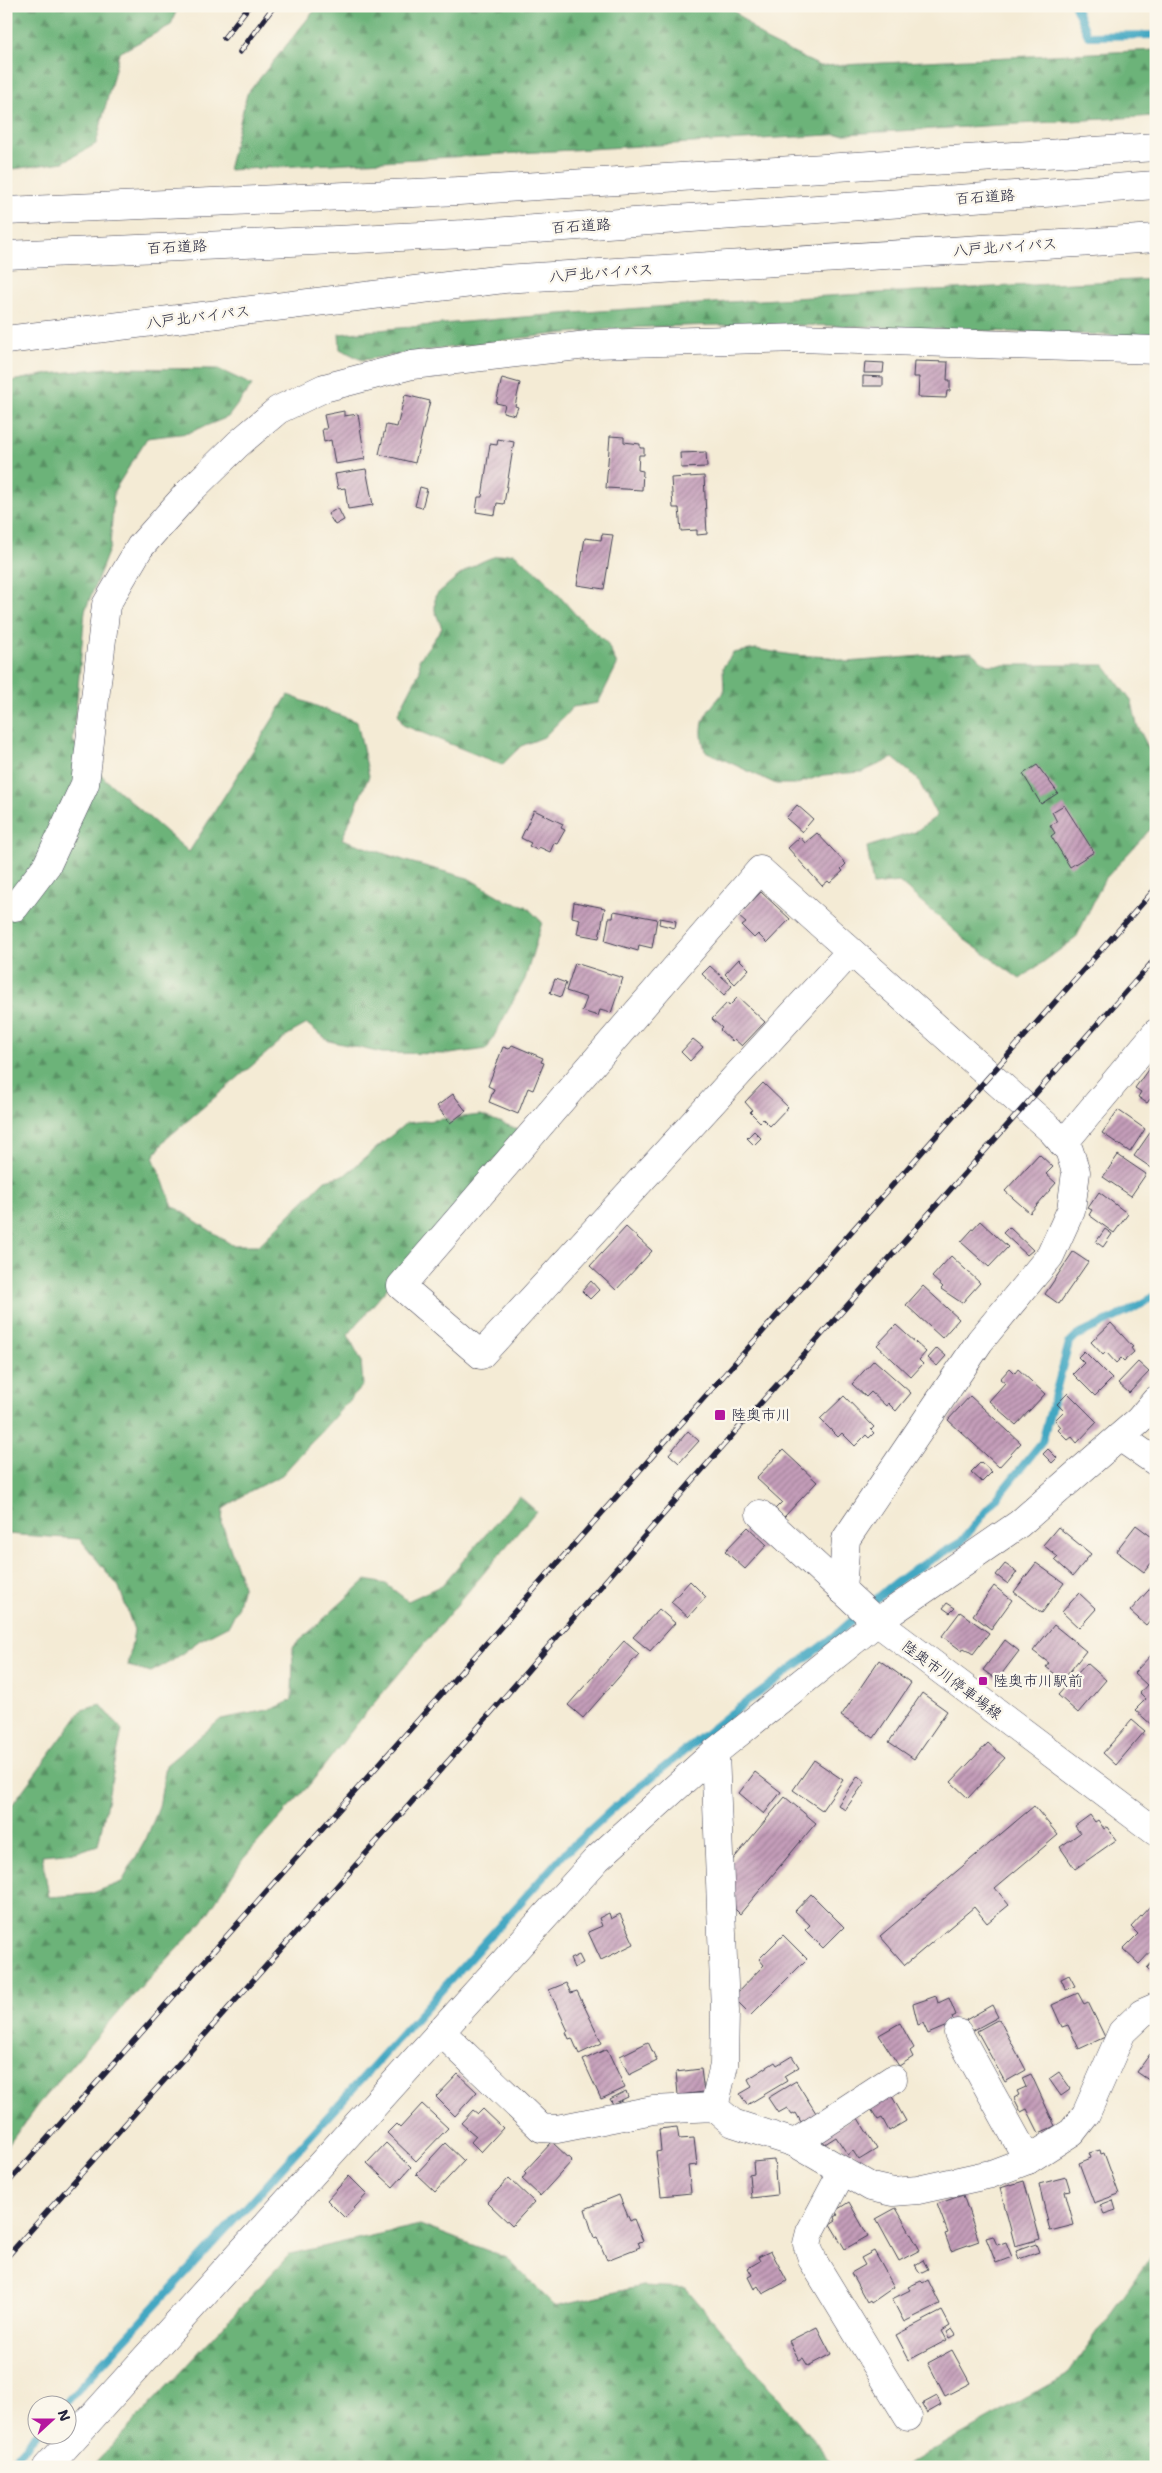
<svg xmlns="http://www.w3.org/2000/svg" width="1162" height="2473" font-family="'Shantell Sans','Klee One',sans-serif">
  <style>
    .forest { fill: url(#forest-firs); stroke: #476a5a }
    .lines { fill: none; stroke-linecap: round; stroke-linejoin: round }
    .stream { stroke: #42a7c2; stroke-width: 8 }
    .building { fill: url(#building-hatch) }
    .minor-casing { stroke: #424052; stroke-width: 29 }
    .major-casing { stroke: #424052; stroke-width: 29 }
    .highway-casing { stroke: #424052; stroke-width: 29 }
    .minor { stroke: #fff; stroke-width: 28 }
    .major { stroke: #fff; stroke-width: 28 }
    .highway { stroke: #fff; stroke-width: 28 }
    .rail-casing { stroke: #22223b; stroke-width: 5.5 }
    .rail { stroke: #fbf7ec; stroke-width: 4; stroke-dasharray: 11; stroke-linecap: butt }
    .poi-dot { fill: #b5179e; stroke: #fbf7ec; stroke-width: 2 }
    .labels { text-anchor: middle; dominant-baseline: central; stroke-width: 5; stroke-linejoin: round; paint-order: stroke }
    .street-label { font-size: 15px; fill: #22223b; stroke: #fbf7ec }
    .poi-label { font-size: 15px; fill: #22223b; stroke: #fbf7ec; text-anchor: start }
  </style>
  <defs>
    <pattern id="forest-firs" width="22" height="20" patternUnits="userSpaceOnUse" patternTransform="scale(1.25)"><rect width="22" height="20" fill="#6cb379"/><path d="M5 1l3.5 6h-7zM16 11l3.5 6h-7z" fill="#589164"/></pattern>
    <pattern id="building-hatch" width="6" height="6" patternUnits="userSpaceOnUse" patternTransform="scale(1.25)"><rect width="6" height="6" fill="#c49db9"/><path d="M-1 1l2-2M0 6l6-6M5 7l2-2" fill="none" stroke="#9f8098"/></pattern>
  </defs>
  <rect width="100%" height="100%" fill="#fbf7ec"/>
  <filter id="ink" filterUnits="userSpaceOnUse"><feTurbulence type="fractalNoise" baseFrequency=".02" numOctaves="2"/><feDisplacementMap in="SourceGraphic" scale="10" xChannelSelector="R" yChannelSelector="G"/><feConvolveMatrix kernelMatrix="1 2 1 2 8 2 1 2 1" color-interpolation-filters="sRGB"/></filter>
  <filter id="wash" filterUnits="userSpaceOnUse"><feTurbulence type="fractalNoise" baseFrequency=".0096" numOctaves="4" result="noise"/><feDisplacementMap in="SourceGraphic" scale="20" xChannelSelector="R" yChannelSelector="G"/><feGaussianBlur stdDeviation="1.12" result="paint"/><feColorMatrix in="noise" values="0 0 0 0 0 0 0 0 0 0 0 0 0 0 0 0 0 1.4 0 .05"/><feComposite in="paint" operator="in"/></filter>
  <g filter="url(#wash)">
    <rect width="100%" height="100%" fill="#f4ebd5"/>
    <g class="forest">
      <polygon points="6,6 178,6 171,25 119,53 96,144 63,162 6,170"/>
      <polygon points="318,6 729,6 766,40 820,66 1156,50 1156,116 228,170 247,94"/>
      <path d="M1156,279v57c-159,-2 -317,-15 -476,-10 -106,2 -212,19 -318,34l-22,-11 -1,-15c271,-28 544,-42 817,-55z"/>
      <polygon points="107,368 218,369 252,385 228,417 188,433 147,438 114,491 110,547 85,611 73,741 106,780 189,852 288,695 357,722 369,776 342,839 406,861 468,878 507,901 526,906 542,922 525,979 487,1049 450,1054 382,1053 329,1041 307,1024 289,1034 166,1139 153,1157 173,1206 232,1245 259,1245 325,1180 345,1175 406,1123 481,1115 520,1130 348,1335 361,1360 363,1385 282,1475 250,1491 223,1509 222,1524 243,1586 237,1609 229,1625 200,1640 172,1661 151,1672 128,1666 134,1630 119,1587 80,1539 6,1534 6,382 49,374"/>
      <path d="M513,553l29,23 33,38 32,29 10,22 -19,38 -25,4 -29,30 -23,9 -19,19 -99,-40 -5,-12 22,-42 -1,-11 23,-32 -7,-17v-15c23,-21 46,-40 78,-43z"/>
      <path d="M756,649l36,6 39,2 16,5 124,-10 16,13h117l28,37 5,23 19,38v60l-52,57 -28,58 -56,41 -55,-39 -66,-58 -26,3 -6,-38 48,-15 22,-16 -20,-38 -24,-20 -31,14 -39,3 -26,9h-21l-71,-33c-8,-30 0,-37 19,-59l-1,-25 10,-14z"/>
      <polygon points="519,1496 536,1511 364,1715 310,1784 243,1859 202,1922 120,2010 39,2103 6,2148 6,1813 82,1710 101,1705 122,1730 98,1845 77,1852 42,1855 49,1897 90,1894 122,1882 146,1839 159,1807 166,1765 221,1719 273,1709 292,1700 293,1647 366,1580 386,1584 408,1601 442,1585"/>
      <polygon points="420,2225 507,2258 555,2306 642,2286 686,2288 836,2467 92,2467 290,2254"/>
      <polygon points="1156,2249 1156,2467 903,2467 1067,2375"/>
    </g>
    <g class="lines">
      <g class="stream">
        <polyline points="1075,6 1088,36 1156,35"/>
        <polyline points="63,2406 250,2203 563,1855 617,1805 729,1715 831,1639 889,1588 909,1573 961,1542 1042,1442 1069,1343 1076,1336 1129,1311 1156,1295"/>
        <polyline points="6,2467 38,2433"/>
      </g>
    </g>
    <g id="blocks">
      <g class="building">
        <polygon points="914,361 948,362 947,380 950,380 950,391 947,391 946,398 918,397 919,377 913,377"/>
        <polygon points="865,362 884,363 883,373 864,373"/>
        <polygon points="863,376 883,377 883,386 863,386"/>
        <polygon points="502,378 520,383 515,406 518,407 515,415 503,412 505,405 496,403"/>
        <polygon points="405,395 430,401 415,463 379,454 386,425 397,427"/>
        <polygon points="344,411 344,416 358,414 365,459 335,464 331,440 324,442 322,429 327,429 324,415"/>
        <polygon points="610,436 624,437 624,442 640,444 640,448 644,448 644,455 639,455 638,470 643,471 642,490 606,488"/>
        <polygon points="498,439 514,442 504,504 497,503 495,515 476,512 478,497 482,497 490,444 497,445"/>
        <polygon points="706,452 707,467 681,468 680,453"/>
        <polygon points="366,469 373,505 348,509 345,488 338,489 335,474"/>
        <polygon points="704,476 707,534 697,535 697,530 681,531 679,508 673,508 671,478"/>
        <polygon points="420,487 427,489 422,508 415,506"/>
        <polygon points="338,508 344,520 335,525 328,514"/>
        <polygon points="602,534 613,535 604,589 577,585 585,538 601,540"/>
        <polygon points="1037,765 1058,793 1041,804 1023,774"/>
        <polygon points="797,805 813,819 802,832 786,818"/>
        <polygon points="1064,805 1094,852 1070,867 1051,836 1055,833 1050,825 1057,822 1052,812"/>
        <polygon points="534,810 563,824 561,828 565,830 557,844 554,843 550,852 539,847 537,850 529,846 531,843 521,838"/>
        <polygon points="817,833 846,864 841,869 843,871 830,883 828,881 822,886 788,848 800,837 805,843"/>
        <polygon points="761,892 790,919 767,943 758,934 754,938 742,926 746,923 738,916"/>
        <polygon points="574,902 605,908 599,938 577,934 580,919 572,917"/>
        <polygon points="614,911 657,919 652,948 639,945 638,951 605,941 609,918 613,918"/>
        <polygon points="660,918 676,921 675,928 659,924"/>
        <polygon points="739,959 749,969 735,984 725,974"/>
        <polygon points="575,963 623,978 611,1013 600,1010 598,1016 582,1011 587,998 566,991"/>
        <polygon points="710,966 732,986 724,995 702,974"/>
        <polygon points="555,979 566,983 561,997 550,993"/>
        <polygon points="738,997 765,1022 742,1046 734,1039 732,1041 720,1030 722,1028 712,1019 727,1003 729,1006"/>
        <polygon points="693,1039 703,1047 690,1061 681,1052"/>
        <polygon points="512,1045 543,1058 541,1062 544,1063 533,1090 528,1088 518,1114 489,1102 494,1089 488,1086 503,1047 509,1049"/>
        <polygon points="1152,1064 1156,1067 1156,1102 1150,1099 1147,1103 1138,1097 1141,1092 1135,1088"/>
        <polygon points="763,1083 788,1107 770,1126 763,1119 760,1122 750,1112 752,1110 745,1102"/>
        <polygon points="453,1094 466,1111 450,1123 437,1106"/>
        <polygon points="1118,1110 1145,1129 1130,1152 1102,1133"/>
        <polygon points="1154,1127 1156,1128 1156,1171 1134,1156"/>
        <polygon points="754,1131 761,1138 754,1145 747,1138"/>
        <polygon points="1039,1154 1053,1167 1046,1174 1056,1183 1030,1213 1005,1191"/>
        <polygon points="1118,1155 1146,1174 1131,1196 1103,1177"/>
        <polygon points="1099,1192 1128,1214 1114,1233 1089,1215 1092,1210 1088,1208"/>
        <polygon points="980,1221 1008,1247 989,1267 961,1242"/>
        <polygon points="626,1227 652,1251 616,1290 590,1266"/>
        <polygon points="1009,1227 1033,1250 1027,1255 1003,1233"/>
        <polygon points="1105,1229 1112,1234 1103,1247 1096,1242"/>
        <polygon points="1073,1252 1088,1262 1059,1304 1045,1294"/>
        <polygon points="951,1256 980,1283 962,1303 941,1289 943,1287 932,1277"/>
        <polygon points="591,1281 599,1290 590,1299 582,1291"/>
        <polygon points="923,1286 959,1319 942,1338 906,1305"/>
        <polygon points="1111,1323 1133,1347 1131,1348 1134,1352 1124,1361 1121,1358 1116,1363 1106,1352 1103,1355 1091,1342"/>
        <polygon points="896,1325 926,1352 919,1360 923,1364 911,1377 877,1345"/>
        <polygon points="937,1348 946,1356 937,1366 928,1358"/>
        <polygon points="1084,1351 1112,1379 1095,1396 1073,1374 1084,1363 1078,1357"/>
        <polygon points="874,1360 911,1393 896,1411 888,1403 886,1406 871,1392 866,1397 852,1384"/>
        <polygon points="1138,1362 1149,1372 1129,1393 1118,1383"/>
        <polygon points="1010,1368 1015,1373 1018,1369 1045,1394 1016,1425 989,1401 1005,1383 1000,1379"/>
        <polygon points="1068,1393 1097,1422 1077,1443 1072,1437 1068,1440 1058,1430 1061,1427 1055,1420 1064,1411 1057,1404"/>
        <polygon points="844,1396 874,1427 871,1430 874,1433 869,1438 866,1435 855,1446 842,1433 838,1437 820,1419"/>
        <polygon points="970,1396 1021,1443 999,1467 948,1420"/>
        <polygon points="688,1431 699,1441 679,1463 669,1454"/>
        <polygon points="1048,1449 1057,1458 1052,1463 1043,1454"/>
        <polygon points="783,1450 817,1482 784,1517 775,1509 782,1502 756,1478"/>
        <polygon points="981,1462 992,1472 982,1482 971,1472"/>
        <polygon points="1136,1525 1156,1540 1156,1557 1144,1572 1116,1551"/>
        <polygon points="748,1527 767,1545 745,1569 725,1551"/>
        <polygon points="1058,1527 1091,1554 1073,1576 1055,1560 1058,1557 1043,1545"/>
        <polygon points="1036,1563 1064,1583 1042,1613 1014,1592"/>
        <polygon points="1005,1564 1017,1572 1008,1584 996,1575"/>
        <polygon points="690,1581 706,1597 688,1617 671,1602"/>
        <polygon points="1156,1582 1156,1613 1146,1625 1130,1611"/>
        <polygon points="994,1586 1012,1600 991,1629 973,1615"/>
        <polygon points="1079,1593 1096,1609 1079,1628 1062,1612"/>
        <polygon points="947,1603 955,1608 950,1613 943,1608"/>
        <polygon points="659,1609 675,1623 650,1651 633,1637"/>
        <polygon points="960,1612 989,1633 973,1654 964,1648 962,1651 942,1636"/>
        <polygon points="1054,1625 1086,1651 1063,1680 1046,1667 1049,1663 1033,1651"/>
        <polygon points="1005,1640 1019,1651 997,1680 983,1670"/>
        <polygon points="624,1641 639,1654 583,1718 568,1705"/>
        <polygon points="1156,1650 1156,1725 1154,1727 1135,1710 1146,1699 1140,1693 1147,1685 1134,1673"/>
        <polygon points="879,1660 911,1683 874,1738 841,1716"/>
        <polygon points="1087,1663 1106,1680 1078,1713 1058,1695"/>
        <polygon points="922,1693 947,1711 914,1759 889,1742"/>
        <polygon points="1132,1720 1145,1731 1116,1765 1103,1753"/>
        <polygon points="988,1743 1005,1758 968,1798 951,1782"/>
        <polygon points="814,1760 843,1780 822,1810 793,1790"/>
        <polygon points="755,1772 781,1792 764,1814 739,1793"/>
        <polygon points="858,1776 865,1782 845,1810 838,1805"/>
        <polygon points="785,1797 816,1823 740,1914 735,1909 731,1862"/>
        <polygon points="1034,1806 1058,1835 995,1888 1009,1905 987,1923 974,1907 905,1965 880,1936"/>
        <polygon points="1090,1815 1095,1822 1098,1820 1104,1829 1107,1827 1116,1840 1075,1869 1060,1847 1080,1833 1075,1826"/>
        <polygon points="811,1894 844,1927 823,1948 805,1930 810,1925 795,1911"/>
        <polygon points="1152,1904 1156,1908 1156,1946 1139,1964 1123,1949 1138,1934 1131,1927"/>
        <polygon points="609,1913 611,1919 620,1914 634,1944 601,1960 588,1932 602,1926 599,1918"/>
        <polygon points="783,1935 807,1959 751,2015 733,1997 764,1965 759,1959"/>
        <polygon points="579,1955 583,1963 574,1968 570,1959"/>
        <polygon points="1156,1958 1156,1976 1147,1968"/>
        <polygon points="1069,1975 1075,1986 1066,1990 1061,1979"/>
        <polygon points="566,1983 571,1993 577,1991 602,2043 579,2054 572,2038 569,2039 566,2032 568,2031 549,1990"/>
        <polygon points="1078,1993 1084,2004 1088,2002 1105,2037 1079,2049 1068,2025 1062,2027 1052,2005"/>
        <polygon points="936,1996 938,2003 949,1998 956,2015 952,2017 954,2023 928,2034 923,2023 918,2025 913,2004"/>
        <polygon points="992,2005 998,2017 972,2031 966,2020"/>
        <polygon points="999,2019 1026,2070 1005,2082 977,2031"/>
        <polygon points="900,2023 914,2048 910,2051 913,2057 899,2066 879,2035"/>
        <polygon points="648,2042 657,2061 629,2075 620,2056"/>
        <polygon points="607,2049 625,2088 601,2099 583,2060"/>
        <polygon points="1150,2054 1156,2059 1156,2085 1137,2072"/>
        <polygon points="792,2056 799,2067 784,2076 787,2081 747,2105 740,2094 752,2087 748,2079 775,2062 777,2065"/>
        <polygon points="701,2069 704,2092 678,2095 676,2072"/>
        <polygon points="1059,2072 1071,2089 1061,2096 1049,2079"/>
        <polygon points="458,2074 477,2092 455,2116 436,2097"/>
        <polygon points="1031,2074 1055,2126 1039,2133 1027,2109 1021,2112 1014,2098 1019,2095 1017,2091 1026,2087 1022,2078"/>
        <polygon points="796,2081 816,2113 801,2122 796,2113 792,2115 787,2108 778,2113 768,2098"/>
        <polygon points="626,2091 628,2097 613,2104 610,2099"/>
        <polygon points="890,2093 906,2121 889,2131 882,2118 878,2120 869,2106"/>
        <polygon points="422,2104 448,2128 416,2161 387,2133 396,2124 400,2128"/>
        <polygon points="483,2109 503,2128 481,2152 471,2142 476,2136 461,2123 473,2110 478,2114"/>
        <polygon points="856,2115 877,2149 859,2160 853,2151 848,2155 836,2137 825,2144 821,2137"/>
        <polygon points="677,2127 679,2139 694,2138 697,2165 688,2166 691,2193 661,2196 656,2152 661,2151 659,2129"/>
        <polygon points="552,2142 572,2161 540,2196 522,2179 526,2174 524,2172"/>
        <polygon points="386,2143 411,2167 393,2187 367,2163"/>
        <polygon points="445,2143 464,2161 435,2192 416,2174"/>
        <polygon points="1100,2150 1101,2154 1104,2153 1119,2194 1094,2203 1079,2163 1091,2158 1089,2153"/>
        <polygon points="774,2160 777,2195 751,2198 749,2174 754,2173 753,2162"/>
        <polygon points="349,2176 367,2194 345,2218 327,2200"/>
        <polygon points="1066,2177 1070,2190 1065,2191 1074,2225 1050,2231 1039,2184"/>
        <polygon points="509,2178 534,2202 512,2226 487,2202"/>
        <polygon points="1024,2181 1040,2239 1015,2246 1000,2188"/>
        <polygon points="619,2195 630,2221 634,2219 643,2241 638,2242 640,2247 607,2260 597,2237 594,2238 585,2209"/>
        <polygon points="963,2195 979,2241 951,2251 945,2234 948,2233 937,2204"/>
        <polygon points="1113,2200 1116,2210 1104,2214 1100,2205"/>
        <polygon points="849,2202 868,2236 845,2249 830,2224 836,2220 835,2217 838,2215 835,2211"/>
        <polygon points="896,2208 920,2250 899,2261 876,2219"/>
        <polygon points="993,2236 997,2245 1006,2242 1012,2257 996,2263 986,2238"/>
        <polygon points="1036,2244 1039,2252 1019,2259 1016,2251"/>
        <polygon points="771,2251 787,2281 763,2294 758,2286 754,2289 748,2277 752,2275 748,2268 760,2261 758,2257"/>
        <polygon points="874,2251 894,2287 871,2303 870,2300 867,2302 851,2273 865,2265 861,2258"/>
        <polygon points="923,2260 928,2269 920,2273 915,2265"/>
        <polygon points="928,2280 940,2304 904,2322 892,2299 910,2290 908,2287 921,2281 923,2283"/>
        <polygon points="942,2311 950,2326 942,2331 947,2340 909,2360 896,2335"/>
        <polygon points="817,2327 831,2354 808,2366 803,2358 799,2360 789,2341"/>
        <polygon points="952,2329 956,2335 950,2338 947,2332"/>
        <polygon points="952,2350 970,2383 945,2396 928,2363"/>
        <polygon points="937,2396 941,2405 927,2413 922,2404"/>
      </g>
    </g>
  </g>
  <g filter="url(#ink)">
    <use href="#blocks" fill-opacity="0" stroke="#424052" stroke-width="1"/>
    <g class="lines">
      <g class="minor-casing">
        <g id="minor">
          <polyline points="15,907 47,865 85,784 106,605 140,547 188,493 238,444 278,410 324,388 412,365 596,344 799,338 1156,350"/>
          <polyline points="1063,1144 1156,1033"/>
          <polyline points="1120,1437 1156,1462"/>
          <polyline points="760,1514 877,1622"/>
          <polyline points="842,1590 846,1539 980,1341 1050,1256 1071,1210 1076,1172 1069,1150 1051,1130 760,870 401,1286 481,1355 850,952"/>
          <polyline points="440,2031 541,2128 557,2129 653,2110 714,2107 733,2123 795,2143 871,2187 893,2192 918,2190 991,2174 1028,2160 1072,2132 1086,2114 1122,2032 1142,2013 1156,2007"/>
          <polyline points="958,2033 1028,2160"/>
          <polyline points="714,2107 724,2065 725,2011 715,1752"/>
          <polyline points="795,2143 893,2079"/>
          <polyline points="842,2172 810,2232 807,2244 813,2261 908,2417"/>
          <polyline points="47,2467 597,1859 715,1752 877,1622 1019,1524 1139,1420 1156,1400"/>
        </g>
      </g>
      <g class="major-casing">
        <polyline id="major" points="877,1622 1156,1832"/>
      </g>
      <g class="highway-casing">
        <g id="highway">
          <polyline points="6,211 459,191 1156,147"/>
          <polyline points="6,255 465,234 1156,185"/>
          <polyline points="6,340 504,279 1156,238"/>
        </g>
      </g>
      <use href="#minor" class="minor"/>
      <use href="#major" class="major"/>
      <use href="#highway" class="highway"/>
      <g class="rail-casing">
        <g id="rail">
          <polyline points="224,38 249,6"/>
          <polyline points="240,52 274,6"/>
          <polyline points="6,2185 1156,888"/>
          <polyline points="6,2258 475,1731 735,1432 1156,958"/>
        </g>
      </g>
      <use href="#rail" class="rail"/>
    </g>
  </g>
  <g class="poi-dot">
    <rect x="714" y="1409" width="12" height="12" rx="2.5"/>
    <rect x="978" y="1676" width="10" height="10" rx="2.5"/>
  </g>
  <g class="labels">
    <g class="street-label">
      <text transform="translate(985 197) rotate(-4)">百石道路</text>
      <text transform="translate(581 226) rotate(-4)">百石道路</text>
      <text transform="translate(177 247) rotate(-3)">百石道路</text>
      <text transform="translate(1005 247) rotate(-4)">八戸北バイパス</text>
      <text transform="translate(601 273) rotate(-4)">八戸北バイパス</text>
      <text transform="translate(198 317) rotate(-7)">八戸北バイパス</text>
      <text transform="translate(952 1680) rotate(37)">陸奥市川停車場線</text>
    </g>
    <g class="poi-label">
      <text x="731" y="1415">陸奥市川</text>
      <text x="993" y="1681">陸奥市川駅前</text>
    </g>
  </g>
  <rect width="1162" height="2473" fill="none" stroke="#fbf7ec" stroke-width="25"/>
  <g transform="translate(52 2420) rotate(69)"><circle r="24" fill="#fbf7ec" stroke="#a4a2a5"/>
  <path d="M0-4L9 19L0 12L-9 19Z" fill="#b5179e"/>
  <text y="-8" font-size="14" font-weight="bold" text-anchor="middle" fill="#22223b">N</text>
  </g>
</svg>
